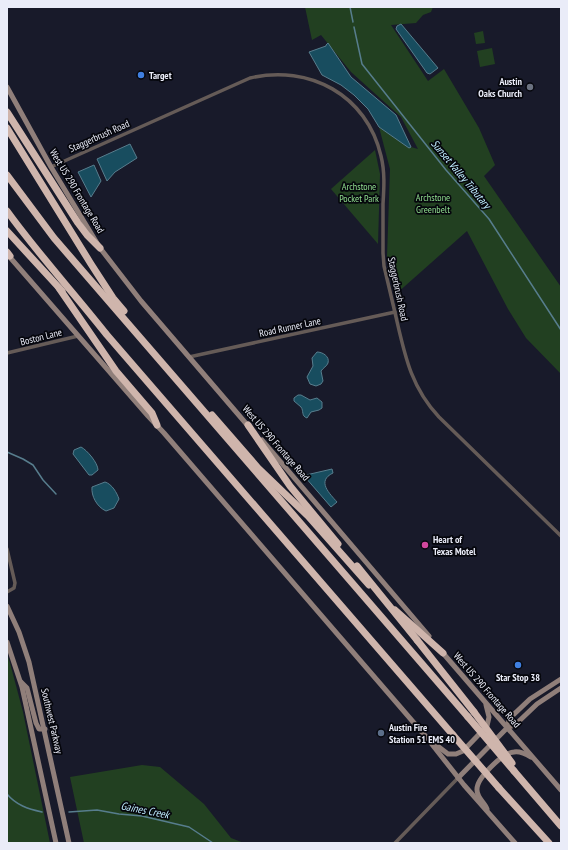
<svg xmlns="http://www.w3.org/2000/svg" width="568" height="850" font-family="'PT Sans Narrow',sans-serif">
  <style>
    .green { fill: #224021 }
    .water { fill: #184d5f; stroke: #577d8d }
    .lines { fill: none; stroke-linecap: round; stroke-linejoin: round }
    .stream { stroke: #577d8d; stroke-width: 1.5 }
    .street { stroke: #655b57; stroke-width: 3.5 }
    .secondary { stroke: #907f7a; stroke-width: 5 }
    .highway { stroke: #cfb5ac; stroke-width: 7 }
    .highway-bridge { stroke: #cfb5ac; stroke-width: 7 }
    .shop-dot { fill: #3f7fe0; stroke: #05060c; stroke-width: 1.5 }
    .worship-dot { fill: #6b7280; stroke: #05060c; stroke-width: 1.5 }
    .hotel-dot { fill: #d1479c; stroke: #05060c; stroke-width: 1.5 }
    .service-dot { fill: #5c6f8a; stroke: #05060c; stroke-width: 1.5 }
    .labels { text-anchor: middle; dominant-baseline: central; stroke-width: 3.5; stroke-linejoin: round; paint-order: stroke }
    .poi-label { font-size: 10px; font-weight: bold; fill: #eaecf8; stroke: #05060c; text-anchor: start }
    .street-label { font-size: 10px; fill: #eaecf8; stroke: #05060c }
    .park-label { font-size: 10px; fill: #92e090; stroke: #05060c }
    .water-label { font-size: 11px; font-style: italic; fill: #bfecff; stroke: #05060c }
  </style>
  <rect width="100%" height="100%" fill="#181a2a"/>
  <g class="green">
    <polygon points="305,7 433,7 431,12 423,15 416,23 391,25 428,81 444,69 479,128 495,165 484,176 561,287 561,374 526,338 508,309 467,231 396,294 387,257 390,169 379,127 409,148 411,147 418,149 401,117 351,72 321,35 312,40"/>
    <polygon points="483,31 485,43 476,44 474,33"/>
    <polygon points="492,48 495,64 480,67 477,51"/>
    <polygon points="375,150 380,174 378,244 331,189"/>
    <polygon points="7,654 10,663 23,712 50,843 7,843"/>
    <polygon points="142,765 160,767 204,804 231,838 244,843 84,843 70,777"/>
  </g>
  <g class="water">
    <polygon points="401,24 438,68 430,74 427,73 396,29 397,26"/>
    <polygon points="328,43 351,77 396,115 411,147 409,148 379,127 368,109 354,95 341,85 322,75 309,52 326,46 326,45"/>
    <polygon points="130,144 137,158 115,172 107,181 97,159"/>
    <polygon points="94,165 101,181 91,197 78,172"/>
    <path d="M317,352c5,0 13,4 11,11 -1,3 -5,5 -7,8l2,10 -2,3 -5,2 -6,-2 -3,-7 6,-11 -1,-8z"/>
    <path d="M298,395h3l9,5 7,-2 5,4v6l-3,2 -8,2 -4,6c-6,-2 -3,-7 -6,-11l-7,-6v-3z"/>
    <path d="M81,447c6,3 17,16 17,23l-6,5h-3l-16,-21 1,-4z"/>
    <path d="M332,469l1,4c-17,8 -3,21 4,29l-6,5 -26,-30 1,-2z"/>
    <path d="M105,482c7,2 12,11 14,17l-5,9 -8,3c-9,-4 -15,-15 -14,-24z"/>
  </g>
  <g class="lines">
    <g class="stream">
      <polyline points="350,7 353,22"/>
      <polyline points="354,27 362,64 446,170 489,219 561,330"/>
      <polyline points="7,452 23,459 33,465 43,480 56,494"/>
      <path d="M7,794c9,11 21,15 35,18"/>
      <polyline points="69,812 97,810 119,814 142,816 189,827 213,843"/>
    </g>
    <g class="street">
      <path d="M51,167l199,-89c59,-14 117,17 131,78 4,16 3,32 2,48 0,16 0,33 0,49l1,13c4,17 8,34 12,51 9,39 15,70 43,100l122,119"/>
      <polyline points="7,353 78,336"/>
      <polyline points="189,357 395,312"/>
      <polyline points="7,549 15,583 14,588 7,592"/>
      <polyline points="395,843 458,778"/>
    </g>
    <g class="secondary">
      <polyline points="7,87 51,167 100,248 141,301 249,427"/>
      <polyline points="8,255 148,416 164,433 427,738 464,785 515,843"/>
      <polyline points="262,440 429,636"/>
      <polyline points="7,606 19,632 29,662 69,843"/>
      <polyline points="7,642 22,687 56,843"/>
      <polyline points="442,652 561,790"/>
      <polyline points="21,682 27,688 36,723 39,729 45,729"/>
      <polyline points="508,727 509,719 530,699 561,679"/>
      <polyline points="431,741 448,754 456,754 463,751 487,726 489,717 486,705"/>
      <polyline points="458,778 508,727 515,725 537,704 561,688"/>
      <path d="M487,809c-2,-6 -10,-11 -10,-19 -1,-11 25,-37 37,-38 6,-1 12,2 17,5"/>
    </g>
    <g class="highway">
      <polyline points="7,112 78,223 87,235 100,248"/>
      <polyline points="7,128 91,264 113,298 124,311"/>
      <polyline points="7,175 54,238 468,717"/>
      <path d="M7,211c31,43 67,82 100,124l346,400"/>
      <polyline points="7,231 62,291"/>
      <polyline points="7,252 10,256"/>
      <polyline points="59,288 116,371 152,413 157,425"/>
      <polyline points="212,415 258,468 308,516 369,585"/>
      <polyline points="248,425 290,486 338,544"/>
      <polyline points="395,610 443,653"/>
      <polyline points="417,640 474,712"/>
      <polyline points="514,771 561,826"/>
      <polyline points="499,788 549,843"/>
    </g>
    <g class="highway-bridge">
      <polyline points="357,566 417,640"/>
      <polyline points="474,712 512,763"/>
      <polyline points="468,717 514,771"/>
      <polyline points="453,735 499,788"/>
    </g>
  </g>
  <g class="shop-dot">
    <circle cx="141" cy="75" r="4"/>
    <circle cx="518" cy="665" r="4"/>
  </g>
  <circle class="worship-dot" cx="530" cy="87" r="4"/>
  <circle class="hotel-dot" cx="425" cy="545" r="4"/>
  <circle class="service-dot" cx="381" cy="733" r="4"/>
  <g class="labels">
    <g class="poi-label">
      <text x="149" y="75">Target</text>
      <text x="522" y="81" text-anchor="end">Austin<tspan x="522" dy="12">Oaks Church</tspan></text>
      <text x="433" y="539">Heart of<tspan x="433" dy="12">Texas Motel</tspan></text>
      <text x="518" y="677" text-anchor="middle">Star Stop 38</text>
      <text x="389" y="727">Austin Fire<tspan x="389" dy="12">Station 51 EMS 40</tspan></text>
    </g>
    <g class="street-label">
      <text transform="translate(99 136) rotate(-24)">Staggerbrush Road</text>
      <text transform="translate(77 191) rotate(59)">West US 290 Frontage Road</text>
      <text transform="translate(398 289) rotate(78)">Staggerbrush Road</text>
      <text transform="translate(290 327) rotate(-12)">Road Runner Lane</text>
      <text transform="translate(41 337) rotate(-14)">Boston Lane</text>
      <text transform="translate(276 443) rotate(49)">West US 290 Frontage Road</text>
      <text transform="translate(487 690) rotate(49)">West US 290 Frontage Road</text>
      <text transform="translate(52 721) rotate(77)">Southwest Parkway</text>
    </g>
    <g class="park-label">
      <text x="359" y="186">Archstone<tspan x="359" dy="12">Pocket Park</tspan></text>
      <text x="433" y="197">Archstone<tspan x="433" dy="12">Greenbelt</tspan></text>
    </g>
    <g class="water-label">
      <text transform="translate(461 174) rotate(50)">Sunset Valley Tributary</text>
      <text transform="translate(145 810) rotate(11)">Gaines Creek</text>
    </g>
  </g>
  <rect width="568" height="850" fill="none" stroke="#eaecf8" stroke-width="16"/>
</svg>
